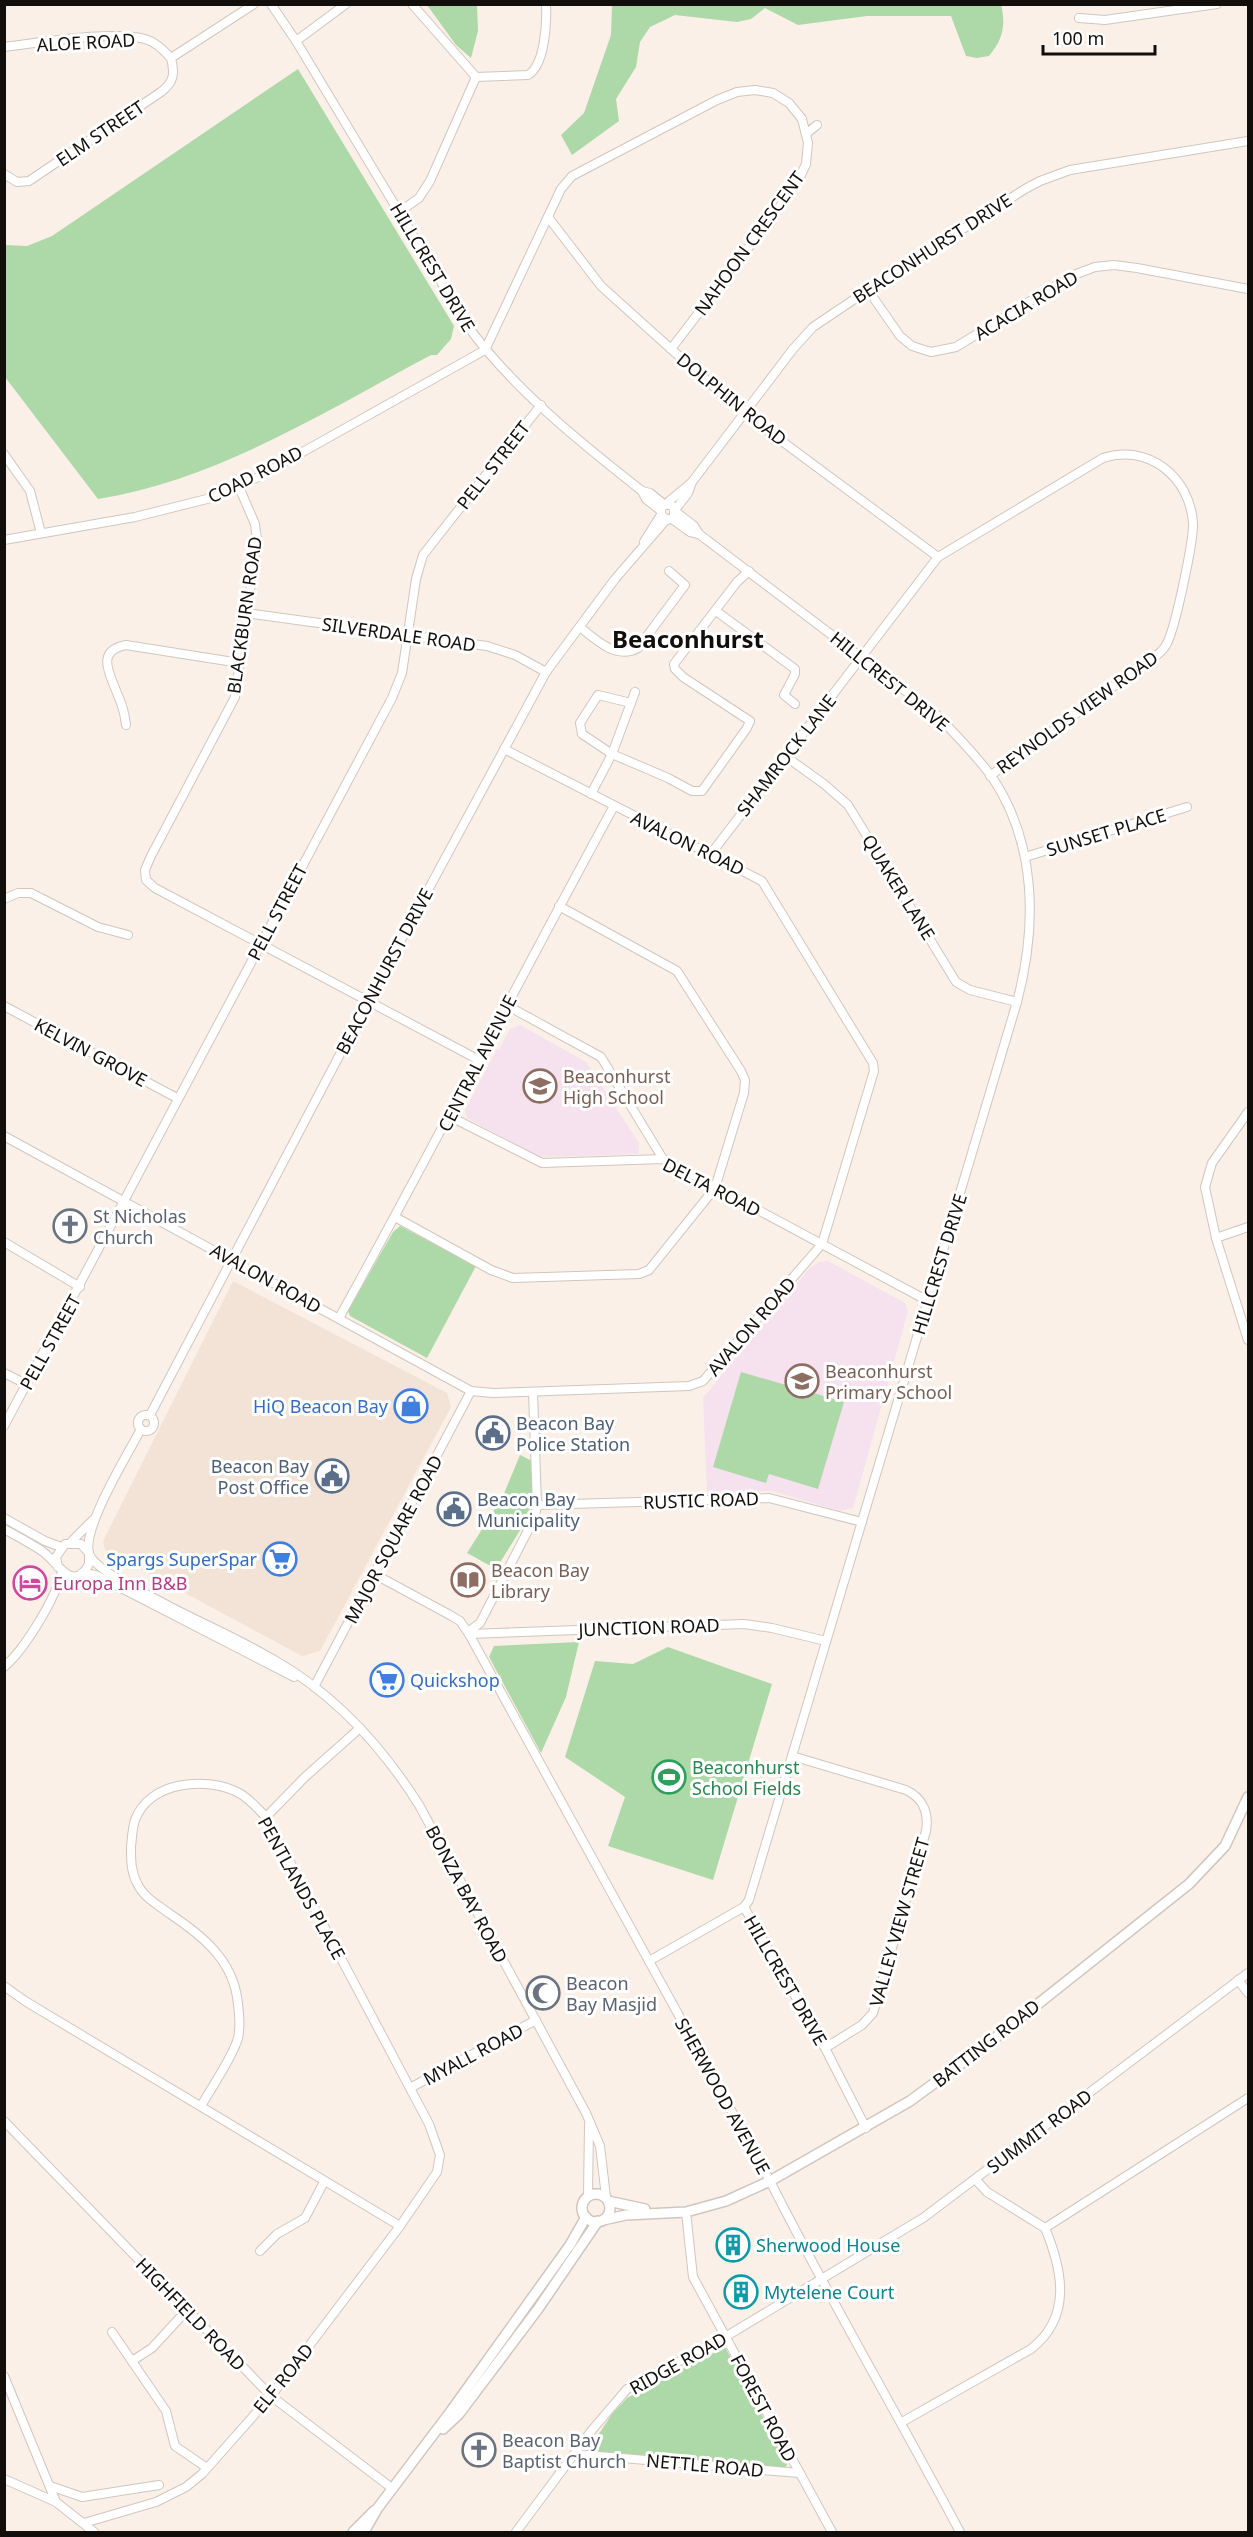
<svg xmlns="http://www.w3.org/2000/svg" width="1253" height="2537" font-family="'Noto Sans',sans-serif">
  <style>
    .built { fill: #f3e3d6 }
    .education { fill: #f6e1ef }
    .green { fill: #add8a8 }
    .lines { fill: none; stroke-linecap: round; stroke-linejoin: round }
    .minor-casing { stroke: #d1c6be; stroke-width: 10 }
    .major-casing { stroke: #d1c6be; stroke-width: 12 }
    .minor { stroke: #fff; stroke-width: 8 }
    .major { stroke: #fff; stroke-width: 9 }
    .labels { text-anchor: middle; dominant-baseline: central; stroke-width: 6; stroke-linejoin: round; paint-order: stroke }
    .street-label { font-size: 18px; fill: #120e0b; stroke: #fff }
    .education-label { font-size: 18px; fill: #785e54; stroke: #fff; text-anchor: start }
    .worship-label { font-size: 18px; fill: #5b616d; stroke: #fff; text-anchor: start }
    .shop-label { font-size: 18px; fill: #366cbe; stroke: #fff; text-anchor: end }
    .service-label { font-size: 18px; fill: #4e5e75; stroke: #fff; text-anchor: start }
    .hotel-label { font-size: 18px; fill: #b23c85; stroke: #fff; text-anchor: start }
    .leisure-label { font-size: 18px; fill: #27864d; stroke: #fff; text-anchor: start }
    .culture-label { font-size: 18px; fill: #0d838f; stroke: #fff; text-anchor: start }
    .district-label { font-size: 24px; font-weight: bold; fill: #120e0b; stroke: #fff }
  </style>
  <rect width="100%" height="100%" fill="#faf0e7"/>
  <polygon class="built" points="233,1281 447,1393 451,1407 320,1651 302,1656 105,1550 103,1541"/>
  <g class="education">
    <polygon points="520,1025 586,1062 639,1143 638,1154 539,1157 467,1118 465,1110 497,1049 499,1050 510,1029"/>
    <polygon points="828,1261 905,1303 908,1311 853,1508 840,1511 772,1491 707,1492 703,1398 809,1269 819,1262"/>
  </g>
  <g class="green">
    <polygon points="427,5 477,5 478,31 471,58 456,45"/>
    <path d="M612,5l389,-1c5,22 2,35 -12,52l-12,2 -11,-2 -15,-40h-84l-69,9 -33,-17 -14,11 -14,3 -62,-7 -25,12 -10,15 -4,25 -20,32 3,22 -47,34 -11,-20 23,-22 27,-78z"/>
    <path d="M298,69l156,257 -3,13 -14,16h-6c-107,57 -212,124 -333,144l-93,-122v-132l22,1 25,-10z"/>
    <polygon points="400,1226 476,1266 427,1358 350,1316 348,1311 393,1232"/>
    <polygon points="741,1372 844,1402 818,1489 769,1474 766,1483 713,1467"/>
    <polygon points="520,1455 532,1461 532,1501 527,1519 496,1569 467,1553 503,1496"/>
    <polygon points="579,1642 566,1697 541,1753 489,1657 494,1646"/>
    <polygon points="668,1647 772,1684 713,1880 608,1846 625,1797 565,1757 595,1661 633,1664"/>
    <polygon points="725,2347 788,2463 785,2468 591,2451 589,2449 612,2414 627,2398"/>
  </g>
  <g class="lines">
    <g class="minor-casing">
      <g id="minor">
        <path d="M271,4l25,37 171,284c45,63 114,118 175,166l8,2 15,12"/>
        <polyline points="412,4 476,77"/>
        <polyline points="1079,18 1105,20 1217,4"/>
        <polyline points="296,41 346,4"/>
        <path d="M4,47c35,-4 110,-17 141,-8 11,3 18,11 26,19l83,-54"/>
        <polyline points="807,133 817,125"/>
        <path d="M4,174l13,8 12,-1 132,-89c13,-10 14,-18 10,-34"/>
        <path d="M399,212l20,-14 11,-17 46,-104 52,-2c17,-10 19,-52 18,-71"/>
        <polyline points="548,217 601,286 671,349 744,413 938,557"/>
        <polyline points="868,290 900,336 912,346 931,352 956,347 1071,276 1095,267 1114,265 1137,268 1248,289"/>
        <polyline points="4,454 30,491 41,533"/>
        <polyline points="239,487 255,524 257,540 235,697 151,856 145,870 146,880 155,888 479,1060"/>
        <polyline points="642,491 646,499 660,510"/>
        <polyline points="667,504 674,507 674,517 668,520 661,515 661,508 692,482"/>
        <polyline points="675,510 688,493 692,482 793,349 813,327 868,290 1025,189 1040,181 1070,170 1248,141"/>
        <path d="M676,512l18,14 5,8 238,181c19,20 39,40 55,62 45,67 45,150 25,225l-268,898 -5,7 81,141 41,80"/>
        <polyline points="672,519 690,532 699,534"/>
        <polyline points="4,540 135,517 215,497 258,477 485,350 561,189 572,176 717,100 737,92 755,90 773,93 789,103 802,119 808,143 806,164 800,177 781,205 671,349"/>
        <polyline points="644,542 661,515"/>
        <polyline points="716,611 795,669 795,674 784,695 795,704"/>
        <polyline points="246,613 487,646 515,655 546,672"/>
        <path d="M580,627c16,13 36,33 58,21l47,-63 -16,-14"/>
        <polyline points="635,692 612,754 668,778 692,791 702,791 747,728 750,721 683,677 675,669 674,664 737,582 749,571"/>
        <path d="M126,725c-1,-11 -4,-21 -9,-32 -7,-19 -22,-42 9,-48l114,18"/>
        <polyline points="785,756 824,784 848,805 956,982 970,990 1017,1002"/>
        <polyline points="591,794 612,754 582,734 580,723 598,695 631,703"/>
        <path d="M710,855l228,-298 165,-99c45,-15 87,19 90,65 1,16 -18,108 -27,122 -4,8 -13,13 -20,18l-156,113"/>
        <polyline points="1025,857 1187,807"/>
        <polyline points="4,899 18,893 31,893 98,927 128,935"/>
        <polyline points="506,1005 601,1057 663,1159"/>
        <polyline points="4,1006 177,1098"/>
        <polyline points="1248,1112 1212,1163 1205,1187 1216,1238 1248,1340"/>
        <polyline points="449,1116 542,1163 663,1159 928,1301"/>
        <polyline points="4,1136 471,1391 493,1393 689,1386 703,1381 822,1244 874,1071 873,1063 762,881 504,749"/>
        <polyline points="395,1217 491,1270 513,1278 639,1274 649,1270 715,1188 744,1093 745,1080 741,1071 677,971 559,906"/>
        <polyline points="1216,1238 1248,1227"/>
        <polyline points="4,1242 80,1287"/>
        <path d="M339,1318c94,-169 182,-342 275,-512"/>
        <polyline points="4,1373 26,1384"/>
        <circle cx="146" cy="1423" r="8"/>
        <polyline points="150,1415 368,1001 546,672 615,579 666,520"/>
        <polyline points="4,1426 392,698 402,673 416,579 423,555 541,405"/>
        <path d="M141,1429c-13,25 -59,99 -52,124 5,18 61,42 78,52 36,19 74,35 109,56 59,34 107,87 143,144l167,308 14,33 6,51"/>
        <polyline points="537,1505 769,1498 862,1522"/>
        <polyline points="4,1518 45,1541 61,1547"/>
        <path d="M4,1529c13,7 26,14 38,22 14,9 31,44 47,13v-11l-8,-9h-16l-9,13 2,10"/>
        <polyline points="71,1542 93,1520"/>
        <polyline points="82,1573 96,1575 294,1677"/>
        <path d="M374,1574l76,41 10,6 9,13 301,547c60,119 128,234 190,351"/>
        <polyline points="468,1632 480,1623 535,1517 537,1505 533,1392"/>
        <polyline points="469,1634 744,1624 772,1628 826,1641"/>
        <path d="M4,1667c21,-18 52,-69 58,-96"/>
        <polyline points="314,1687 471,1391"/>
        <path d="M792,1756l114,34c17,8 23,23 20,41l-53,182 -11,12 -37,23"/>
        <polyline points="266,1817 305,1777 360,1728"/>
        <polyline points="649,1961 744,1907"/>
        <polyline points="1238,1980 1248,1993"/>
        <polyline points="4,1986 25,2001 400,2226"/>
        <polyline points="410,2088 536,2020"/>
        <polyline points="4,2121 271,2396 393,2489"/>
        <polyline points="588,2196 589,2125"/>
        <polyline points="686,2212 693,2277 832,2532"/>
        <polyline points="1045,2228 1248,2098"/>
        <polyline points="260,2251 277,2234 305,2218 324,2182"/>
        <polyline points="112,2332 166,2411 175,2446 207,2468"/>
        <polyline points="132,2361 152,2348 187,2310"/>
        <polyline points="4,2376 56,2502"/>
        <path d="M902,2422l129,-73c41,-32 32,-78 14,-121l-58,-36 -11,-12"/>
        <polyline points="575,2454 799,2473"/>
        <polyline points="4,2479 56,2502 94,2532"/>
        <polyline points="50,2486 82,2497 159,2485"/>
        <path d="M84,2523l72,-21 30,-15 16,-13 69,-78 129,-170 37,-54 3,-17 -11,-31 -163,-307c-9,-9 -16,-18 -27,-24 -32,-17 -90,-12 -104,27 -3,9 -3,19 -4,27 0,13 0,25 6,36 6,14 21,22 33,31 30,20 61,44 67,83 2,13 4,28 1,41 -5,19 -27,50 -37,68"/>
        <polyline points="516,2532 592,2430 627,2389 725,2337 923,2218 1248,1973"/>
      </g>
    </g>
    <g class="major-casing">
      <g id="major">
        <circle cx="596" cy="2208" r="14"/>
        <polyline points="608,2201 645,2209"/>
        <polyline points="603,2220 626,2215 686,2212 726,2201 770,2181 910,2101 985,2046 1189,1884 1225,1846 1248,1797"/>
        <polyline points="443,2429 459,2414 538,2309 598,2221"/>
        <polyline points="353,2532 374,2511"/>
        <polyline points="364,2532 377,2509 451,2411 570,2245 586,2217"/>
      </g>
    </g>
    <use href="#minor" class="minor"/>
    <use href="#major" class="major"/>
  </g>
  <defs>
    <g id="school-ring" transform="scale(1.725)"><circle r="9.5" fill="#fff" stroke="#8d6e63" stroke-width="1.5"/><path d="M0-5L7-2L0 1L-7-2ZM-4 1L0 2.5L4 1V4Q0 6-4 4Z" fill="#8d6e63"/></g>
    <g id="church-ring" transform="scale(1.725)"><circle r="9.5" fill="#fff" stroke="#6b7280" stroke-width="1.5"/><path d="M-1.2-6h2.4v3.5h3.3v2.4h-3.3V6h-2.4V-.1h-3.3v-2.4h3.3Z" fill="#6b7280"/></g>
    <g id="shop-ring" transform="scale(1.725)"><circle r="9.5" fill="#fff" stroke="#3f7fe0" stroke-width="1.5"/><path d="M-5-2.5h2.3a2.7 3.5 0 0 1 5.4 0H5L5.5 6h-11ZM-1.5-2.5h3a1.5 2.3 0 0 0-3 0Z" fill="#3f7fe0"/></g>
    <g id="civic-ring" transform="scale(1.725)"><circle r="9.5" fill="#fff" stroke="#5c6f8a" stroke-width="1.5"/><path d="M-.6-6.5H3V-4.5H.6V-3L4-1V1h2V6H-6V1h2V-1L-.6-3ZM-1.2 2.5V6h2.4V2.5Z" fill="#5c6f8a"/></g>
    <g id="supermarket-ring" transform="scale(1.725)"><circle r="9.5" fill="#fff" stroke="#3f7fe0" stroke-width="1.5"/><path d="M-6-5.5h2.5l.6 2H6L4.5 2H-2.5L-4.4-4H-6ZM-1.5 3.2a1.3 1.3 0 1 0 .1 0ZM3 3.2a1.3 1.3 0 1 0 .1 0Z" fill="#3f7fe0"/></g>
    <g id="library-ring" transform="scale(1.725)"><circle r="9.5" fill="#fff" stroke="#8d6e63" stroke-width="1.5"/><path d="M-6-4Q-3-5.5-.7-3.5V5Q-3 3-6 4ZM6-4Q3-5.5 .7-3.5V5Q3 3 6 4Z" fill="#8d6e63"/></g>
    <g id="hotel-ring" transform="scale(1.725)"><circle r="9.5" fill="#fff" stroke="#d1479c" stroke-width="1.5"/><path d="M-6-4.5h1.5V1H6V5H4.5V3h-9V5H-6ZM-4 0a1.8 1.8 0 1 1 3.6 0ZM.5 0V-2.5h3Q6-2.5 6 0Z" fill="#d1479c"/></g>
    <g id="stadium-ring" transform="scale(1.725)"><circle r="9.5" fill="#fff" stroke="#2e9e5b" stroke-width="1.5"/><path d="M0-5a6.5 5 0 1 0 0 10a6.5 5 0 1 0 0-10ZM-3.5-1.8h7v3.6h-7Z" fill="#2e9e5b"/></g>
    <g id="mosque-ring" transform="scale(1.725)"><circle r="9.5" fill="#fff" stroke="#6b7280" stroke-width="1.5"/><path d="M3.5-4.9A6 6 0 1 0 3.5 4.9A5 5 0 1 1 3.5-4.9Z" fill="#6b7280"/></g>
    <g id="building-ring" transform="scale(1.725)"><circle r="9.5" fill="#fff" stroke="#0f9aa8" stroke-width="1.5"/><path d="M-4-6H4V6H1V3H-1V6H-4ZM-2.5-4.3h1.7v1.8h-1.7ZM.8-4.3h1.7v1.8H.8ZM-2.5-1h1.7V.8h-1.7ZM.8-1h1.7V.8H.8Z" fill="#0f9aa8"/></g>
  </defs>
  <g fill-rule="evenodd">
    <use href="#school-ring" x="540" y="1086"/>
    <use href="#church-ring" x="70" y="1226"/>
    <use href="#school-ring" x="802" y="1381"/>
    <use href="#shop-ring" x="411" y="1406"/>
    <use href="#civic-ring" x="493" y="1433"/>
    <use href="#civic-ring" x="332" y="1476"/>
    <use href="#civic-ring" x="454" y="1509"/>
    <use href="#supermarket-ring" x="280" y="1559"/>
    <use href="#library-ring" x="468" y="1580"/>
    <use href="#hotel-ring" x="30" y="1583"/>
    <use href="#supermarket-ring" x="387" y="1680"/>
    <use href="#stadium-ring" x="669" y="1777"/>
    <use href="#mosque-ring" x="543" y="1993"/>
    <use href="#building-ring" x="733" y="2245"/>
    <use href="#building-ring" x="741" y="2292"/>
    <use href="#church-ring" x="479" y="2450"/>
  </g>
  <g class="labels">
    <g class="street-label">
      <text transform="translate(86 42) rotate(-3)">ALOE ROAD</text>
      <text transform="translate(100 133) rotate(-34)">ELM STREET</text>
      <text transform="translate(749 243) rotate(-54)">NAHOON CRESCENT</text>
      <text transform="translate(932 248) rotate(-33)">BEACONHURST DRIVE</text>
      <text transform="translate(433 267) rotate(59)">HILLCREST DRIVE</text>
      <text transform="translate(1026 305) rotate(-31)">ACACIA ROAD</text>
      <text transform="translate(732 399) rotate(39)">DOLPHIN ROAD</text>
      <text transform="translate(493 465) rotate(-52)">PELL STREET</text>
      <text transform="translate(255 474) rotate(-27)">COAD ROAD</text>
      <text transform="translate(244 615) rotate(-82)">BLACKBURN ROAD</text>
      <text transform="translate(399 634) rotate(8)">SILVERDALE ROAD</text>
      <text transform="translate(890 681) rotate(39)">HILLCREST DRIVE</text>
      <text transform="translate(1077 712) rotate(-36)">REYNOLDS VIEW ROAD</text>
      <text transform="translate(786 755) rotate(-52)">SHAMROCK LANE</text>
      <text transform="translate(1106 832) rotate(-17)">SUNSET PLACE</text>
      <text transform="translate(688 843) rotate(26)">AVALON ROAD</text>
      <text transform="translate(899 887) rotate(58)">QUAKER LANE</text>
      <text transform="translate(277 912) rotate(-62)">PELL STREET</text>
      <text transform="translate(384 971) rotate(-62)">BEACONHURST DRIVE</text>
      <text transform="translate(91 1052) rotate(28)">KELVIN GROVE</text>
      <text transform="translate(477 1063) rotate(-63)">CENTRAL AVENUE</text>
      <text transform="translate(712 1187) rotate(27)">DELTA ROAD</text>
      <text transform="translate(939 1264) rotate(-73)">HILLCREST DRIVE</text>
      <text transform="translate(266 1278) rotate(29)">AVALON ROAD</text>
      <text transform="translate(751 1326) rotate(-49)">AVALON ROAD</text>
      <text transform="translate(50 1342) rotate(-61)">PELL STREET</text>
      <text transform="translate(701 1500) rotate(-2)">RUSTIC ROAD</text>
      <text transform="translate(393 1539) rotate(-62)">MAJOR SQUARE ROAD</text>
      <text transform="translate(649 1627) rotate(-2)">JUNCTION ROAD</text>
      <text transform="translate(302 1888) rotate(61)">PENTLANDS PLACE</text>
      <text transform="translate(467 1894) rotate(62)">BONZA BAY ROAD</text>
      <text transform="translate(899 1922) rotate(-74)">VALLEY VIEW STREET</text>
      <text transform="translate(786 1980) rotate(60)">HILLCREST DRIVE</text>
      <text transform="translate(986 2043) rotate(-38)">BATTING ROAD</text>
      <text transform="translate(473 2054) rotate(-28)">MYALL ROAD</text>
      <text transform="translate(723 2096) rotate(61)">SHERWOOD AVENUE</text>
      <text transform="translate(1039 2131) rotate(-37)">SUMMIT ROAD</text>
      <text transform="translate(191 2314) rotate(46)">HIGHFIELD ROAD</text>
      <text transform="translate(678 2363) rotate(-29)">RIDGE ROAD</text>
      <text transform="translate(283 2378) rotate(-51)">ELF ROAD</text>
      <text transform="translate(764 2408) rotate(62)">FOREST ROAD</text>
      <text transform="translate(705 2465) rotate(5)">NETTLE ROAD</text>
    </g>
    <g class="education-label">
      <text x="563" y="1076">Beaconhurst<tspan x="563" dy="21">High School</tspan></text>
      <text x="825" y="1371">Beaconhurst<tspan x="825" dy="21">Primary School</tspan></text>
      <text x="491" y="1570">Beacon Bay<tspan x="491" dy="21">Library</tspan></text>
    </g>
    <g class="worship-label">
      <text x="93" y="1216">St Nicholas<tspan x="93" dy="21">Church</tspan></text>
      <text x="566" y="1983">Beacon<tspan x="566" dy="21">Bay Masjid</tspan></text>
      <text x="502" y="2440">Beacon Bay<tspan x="502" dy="21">Baptist Church</tspan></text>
    </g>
    <g class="shop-label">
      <text x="388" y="1406">HiQ Beacon Bay</text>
      <text x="257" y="1559">Spargs SuperSpar</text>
      <text x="410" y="1680" text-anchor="start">Quickshop</text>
    </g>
    <g class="service-label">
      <text x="516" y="1423">Beacon Bay<tspan x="516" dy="21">Police Station</tspan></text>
      <text x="309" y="1466" text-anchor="end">Beacon Bay<tspan x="309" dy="21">Post Office</tspan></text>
      <text x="477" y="1499">Beacon Bay<tspan x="477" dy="21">Municipality</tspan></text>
    </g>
    <g class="hotel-label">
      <text x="53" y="1583">Europa Inn B&amp;B</text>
    </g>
    <g class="leisure-label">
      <text x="692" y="1767">Beaconhurst<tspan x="692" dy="21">School Fields</tspan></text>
    </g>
    <g class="culture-label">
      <text x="756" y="2245">Sherwood House</text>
      <text x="764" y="2292">Mytelene Court</text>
    </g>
    <g class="district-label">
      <text x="688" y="638">Beaconhurst</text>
    </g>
  </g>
  <rect width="1253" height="2537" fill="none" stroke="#120e0b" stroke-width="12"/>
  <path d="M1043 45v9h112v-9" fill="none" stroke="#120e0b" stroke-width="3"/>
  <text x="1052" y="45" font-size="18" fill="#120e0b" stroke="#ffffff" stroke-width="4.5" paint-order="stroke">100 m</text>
</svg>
